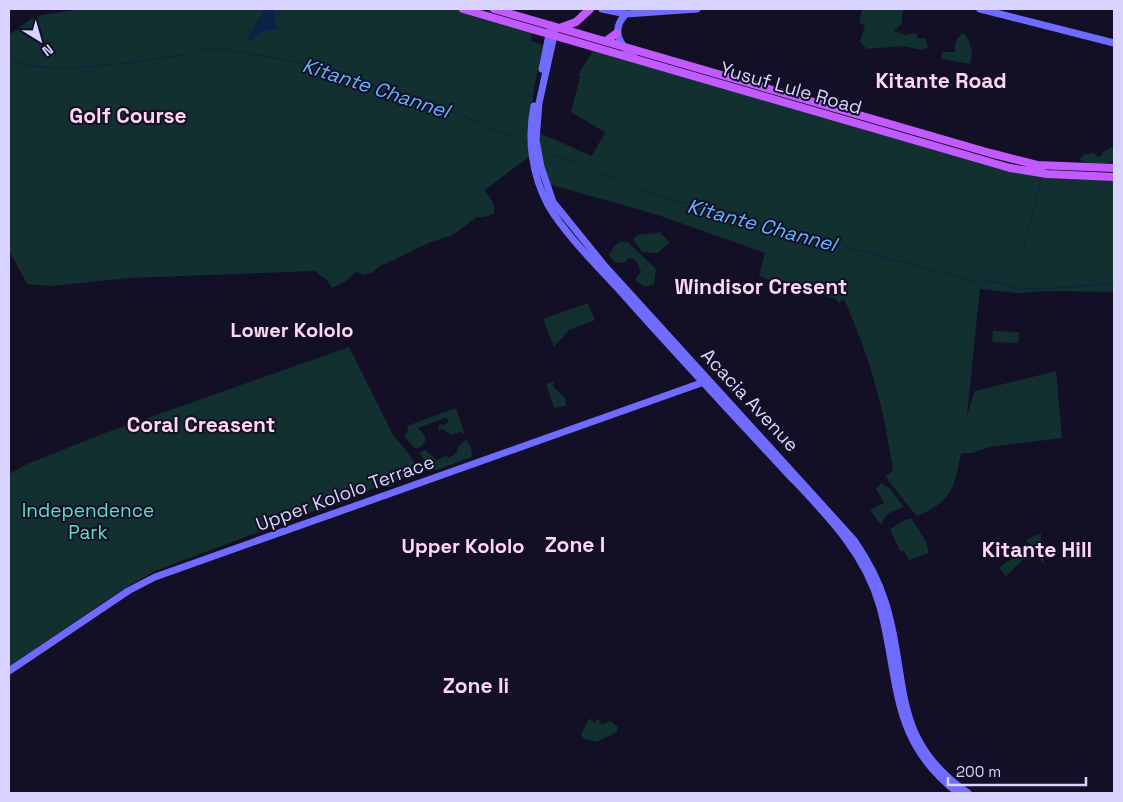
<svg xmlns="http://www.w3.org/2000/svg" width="1123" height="802" viewBox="0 0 1123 802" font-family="'Space Grotesk',sans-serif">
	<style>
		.green { fill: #12302f }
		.water { fill: #0c2248 }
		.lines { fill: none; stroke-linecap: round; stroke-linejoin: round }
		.stream { stroke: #0c2248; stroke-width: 1 }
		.secondary { stroke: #6f6bff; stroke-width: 7 }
		.primary { stroke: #c25bff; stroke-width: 8 }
		.labels { text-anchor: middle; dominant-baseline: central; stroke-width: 4; stroke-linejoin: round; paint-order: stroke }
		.street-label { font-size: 19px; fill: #d9d4ff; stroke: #130f26 }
		.park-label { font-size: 19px; fill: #5fe0c0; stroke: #130f26 }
		.water-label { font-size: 20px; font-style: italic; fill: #62b6ff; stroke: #130f26 }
		.neighbourhood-label { font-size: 20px; font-weight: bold; fill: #ffd6f0; stroke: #130f26 }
		.quarter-label { font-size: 21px; font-weight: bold; fill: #ffd6f0; stroke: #130f26 }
	</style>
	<rect width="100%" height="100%" fill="#130f26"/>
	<path class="green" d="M82,9h377l73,22 -1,10 12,4c-8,36 -16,75 -13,111l-45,34 9,15v8l-9,4h-8l-24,18 -22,7 -51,24 -8,7 -8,2 -8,-3 -10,9 -14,7 -6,-9 -12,-8 -185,7 -77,8 -25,-2 -18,-34v-215l26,-19z
		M862,9h41l-1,14 -8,8 11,4 11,-2 2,5h7l3,9 -5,3 -21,-4 -35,3 -7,-7 5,-17 -6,-2z
		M964,33c7,10 10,19 6,31l-28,-5v-7h13c-1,-8 1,-14 9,-19z
		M593,51l92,25 327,96 37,6 65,3v111l-67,-1 -29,2 -38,-4 -13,126 8,-24 81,-20 6,67 -73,9 -17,6h-11c-7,35 -8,48 -44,63l-4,-4 -28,-36 8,-5c-9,-64 -23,-113 -49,-172l-5,4 -3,-4 -42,-13 -16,-2 -19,-8 6,-23 -107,-38 -113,-32 -8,-51 55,24 13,-24 -34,-20 9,-35 -2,-2z
		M1114,146v15c-7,4 -29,4 -35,-2l6,-5 9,-1 3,4 5,-1v-3z
		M659,232l11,10 -12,11 -16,-1 -9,-13c7,-8 17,-3 26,-7z
		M621,241l8,2 27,26 -2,15 -9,3 -10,-7 6,-9 -6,-12 -6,-1 -6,5 -9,-1 -5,-7 5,-9z
		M588,303l7,17 -26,10 -15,17 -11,-28z
		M993,331l26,1 -1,11 -26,-1z
		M349,347l44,88 13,15 14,21 -265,100 -35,20 -111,76v-193l16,-9 80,-32z
		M555,381l-2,5 12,12 1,8 -12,2 -8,-24z
		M456,408l9,27 -5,-3 -8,3 -10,-6 -4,2 1,-7 6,1 4,-5 -4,-2 -27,10 7,7v7l-6,6h-4l-11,-12 4,-4 -1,-6z
		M466,439l5,9 1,9 -36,13 -8,-4 -9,-14 6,-2 12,10 9,-4 3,2 8,-6 1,-5z
		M881,483l8,5 15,19 -17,7 -6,11 -11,-15 14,-7 -8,-14z
		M907,519h5l14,23 3,11 -20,7 -5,-9h-4l-10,-22z
		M1041,533l-1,18 6,15 -16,-17 -5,4 2,3 -21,20 -7,-8 31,-23 -4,-5z
		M592,719l2,5 2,-4h4l1,5 9,-4 8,6 -1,5 -21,10 -13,-4 -2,-3 7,-15z"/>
	<path class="water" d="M264,9h9l2,3 -1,8 4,9 -16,3 -13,9 -1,-3z"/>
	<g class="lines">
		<path class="stream" d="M276,15l8,-6
			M248,53l52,10 140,43 88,38
			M9,61c34,10 72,7 106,3
			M118,64l65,-9 17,-5 22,-1 24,4
			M544,151l114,45 326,88
			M984,284c21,-6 23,5 37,5 31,0 62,-3 93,-6
			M984,284l14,-8 25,-25 19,-74"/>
		<path class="secondary" d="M602,9l24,5
			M980,9l134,34
			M555,31l-16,72 -3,37 5,27 12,35 51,63 250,275c13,19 24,39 31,61 25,77 3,137 83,192
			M636,59c-15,-13 -27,-28 -10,-45l71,-5
			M542,69l9,-44
			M534,106c-7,33 -2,69 14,99 16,28 51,63 73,87 54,61 110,121 166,181 38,40 78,79 93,134 20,74 9,133 78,186
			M9,671l119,-80 27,-14 549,-195"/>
		<path class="primary" d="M463,9l547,159 37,6 67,3
			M494,9l496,144 47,12 77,3
			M562,27l14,-5 14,-13
			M606,41l11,-8"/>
	</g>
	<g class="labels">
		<g class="street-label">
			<text transform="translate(791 88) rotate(16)">Yusuf Lule Road</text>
			<text transform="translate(750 400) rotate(47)">Acacia Avenue</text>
			<text transform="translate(345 493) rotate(-20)">Upper Kololo Terrace</text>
		</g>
		<g class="park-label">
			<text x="88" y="510">Independence<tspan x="88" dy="22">Park</tspan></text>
		</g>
		<g class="water-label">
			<text transform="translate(376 88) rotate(18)">Kitante Channel</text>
			<text transform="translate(762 225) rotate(15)">Kitante Channel</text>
		</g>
		<g class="neighbourhood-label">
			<text x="292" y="330">Lower Kololo</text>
			<text x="463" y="546">Upper Kololo</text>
		</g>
		<g class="quarter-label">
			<text x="941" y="80">Kitante Road</text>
			<text x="128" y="115">Golf Course</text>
			<text x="761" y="286">Windisor Cresent</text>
			<text x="201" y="424">Coral Creasent</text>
			<text x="575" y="544">Zone I</text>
			<text x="1037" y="549">Kitante Hill</text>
			<text x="476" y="685">Zone Ii</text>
		</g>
	</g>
	<rect width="1123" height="802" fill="none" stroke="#d9d4ff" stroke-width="20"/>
	<g transform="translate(40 40) rotate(143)" stroke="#130f26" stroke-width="4" paint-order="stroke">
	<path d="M0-4L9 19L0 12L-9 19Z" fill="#d9d4ff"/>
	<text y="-8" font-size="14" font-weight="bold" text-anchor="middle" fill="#d9d4ff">N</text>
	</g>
	<path d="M948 777v8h138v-8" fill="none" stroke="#d9d4ff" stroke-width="2.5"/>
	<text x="956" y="777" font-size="15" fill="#d9d4ff" stroke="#130f26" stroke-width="4" paint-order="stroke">200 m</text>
</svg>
